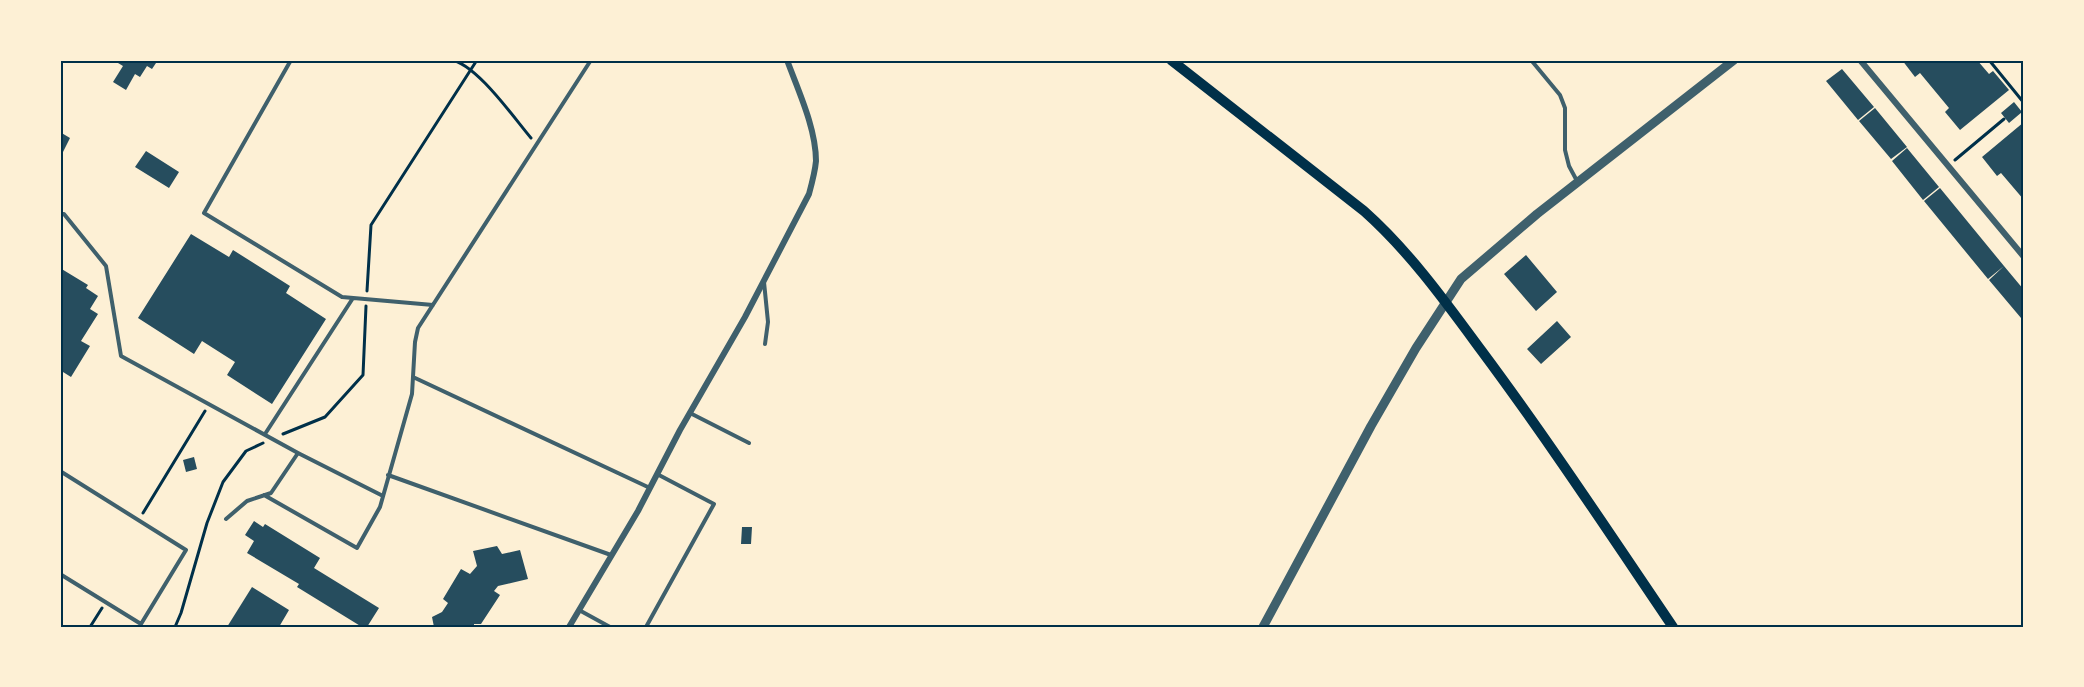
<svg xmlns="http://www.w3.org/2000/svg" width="2084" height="687" viewBox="0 0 2084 687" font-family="'Golos Text',sans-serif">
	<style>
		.building { fill: #264d5e }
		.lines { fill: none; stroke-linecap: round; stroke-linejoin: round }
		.path { stroke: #003049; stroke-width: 3 }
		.service { stroke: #3f606c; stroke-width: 4 }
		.minor { stroke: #3f606c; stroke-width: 6 }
		.tertiary { stroke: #3f606c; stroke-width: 9 }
		.secondary { stroke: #003049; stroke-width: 10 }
		.neatline { fill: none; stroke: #003049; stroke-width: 2 }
	</style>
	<rect width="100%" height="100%" fill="#fdf0d5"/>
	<path class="building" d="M113,60h45l-6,9 -5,-3 -7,11 -5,-3 -9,16 -13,-8 10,-16z
		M1902,60h75l12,14 4,-3 16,19 -49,40 -15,-18 4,-4 -29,-35 -5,4z
		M1842,69l32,38 -16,13 -32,-39z
		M2014,102l8,10 -13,11 -8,-10z
		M1875,108l32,39 -16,12 -32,-38z
		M2024,122v78l-23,-27 -4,3 -15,-19z
		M60,132l10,6 -10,20z
		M1907,148l32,39 -16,13 -31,-39z
		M146,151l33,21 -10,16 -34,-21z
		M1940,188l64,78 -16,13 -64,-78z
		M191,234l38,23 4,-7 57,36 -4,7 40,26 -54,85 -45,-29 8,-13 -33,-21 -8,13 -56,-36z
		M1526,255l31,37 -21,19 -32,-37z
		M2004,266l20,24v25l-3,3 -32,-38z
		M60,268l28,17 -2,3 12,8 -8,13 8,5 -17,27 9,5 -19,31 -8,-5 -3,4z
		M1557,321l14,16 -30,27 -14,-15z
		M194,457l3,12 -11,3 -3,-12z
		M254,521l9,6 2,-3 55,34 -6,10 65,40 -12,19h-5l-65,-40 2,-3 -52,-31 7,-12 -9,-6z
		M742,527h10l-1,17h-10z
		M497,546l5,8 18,-4 8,29 -30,7 -4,5 6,4 -19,29h-7v3h-40l-2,-10 10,-5 6,-9 -5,-4 18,-30 9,5 7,-8 -4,-15z
		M252,587l37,23 -10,17h-52z"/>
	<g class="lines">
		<path class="path" d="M450,60c25,2 64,58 81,78
			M1989,60l35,43
			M1955,160l49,-41
			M367,291l4,-66 106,-165
			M283,434l42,-17 38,-42 3,-69
			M143,513l62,-102
			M90,627l12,-19
			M175,627l6,-14 26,-90 16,-41 23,-31 17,-8"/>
		<path class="service" d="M291,60l-87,153 138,84 91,8
			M1531,60l29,35 5,13v42l4,16 8,15
			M60,214h4l42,52 15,90 177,97 85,43
			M764,282l4,40 -3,22
			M413,377l237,111
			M690,413l59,30
			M265,434l88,-136
			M60,471l126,79 -45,74 -81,-50
			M388,475l223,80
			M264,495l93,53 23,-41 32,-113 3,-52 3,-14 173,-268
			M226,519l21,-18 24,-8 27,-40
			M579,610l31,17
			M646,627l68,-123 -57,-30"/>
		<path class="minor" d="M1860,60l164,197
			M569,627l69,-116 42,-81 65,-113 64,-123c3,-11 6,-22 7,-33 0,-33 -18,-71 -29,-101"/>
		<path class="tertiary" d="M1263,627l108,-201 45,-78 45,-69 76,-65 197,-154"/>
		<path class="secondary" d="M1171,60l193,151c45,40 81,90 117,139 67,90 129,184 192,277"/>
	</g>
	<rect width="2084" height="687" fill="none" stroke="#fdf0d5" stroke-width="123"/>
	<rect x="62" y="62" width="1960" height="564" class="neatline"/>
</svg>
